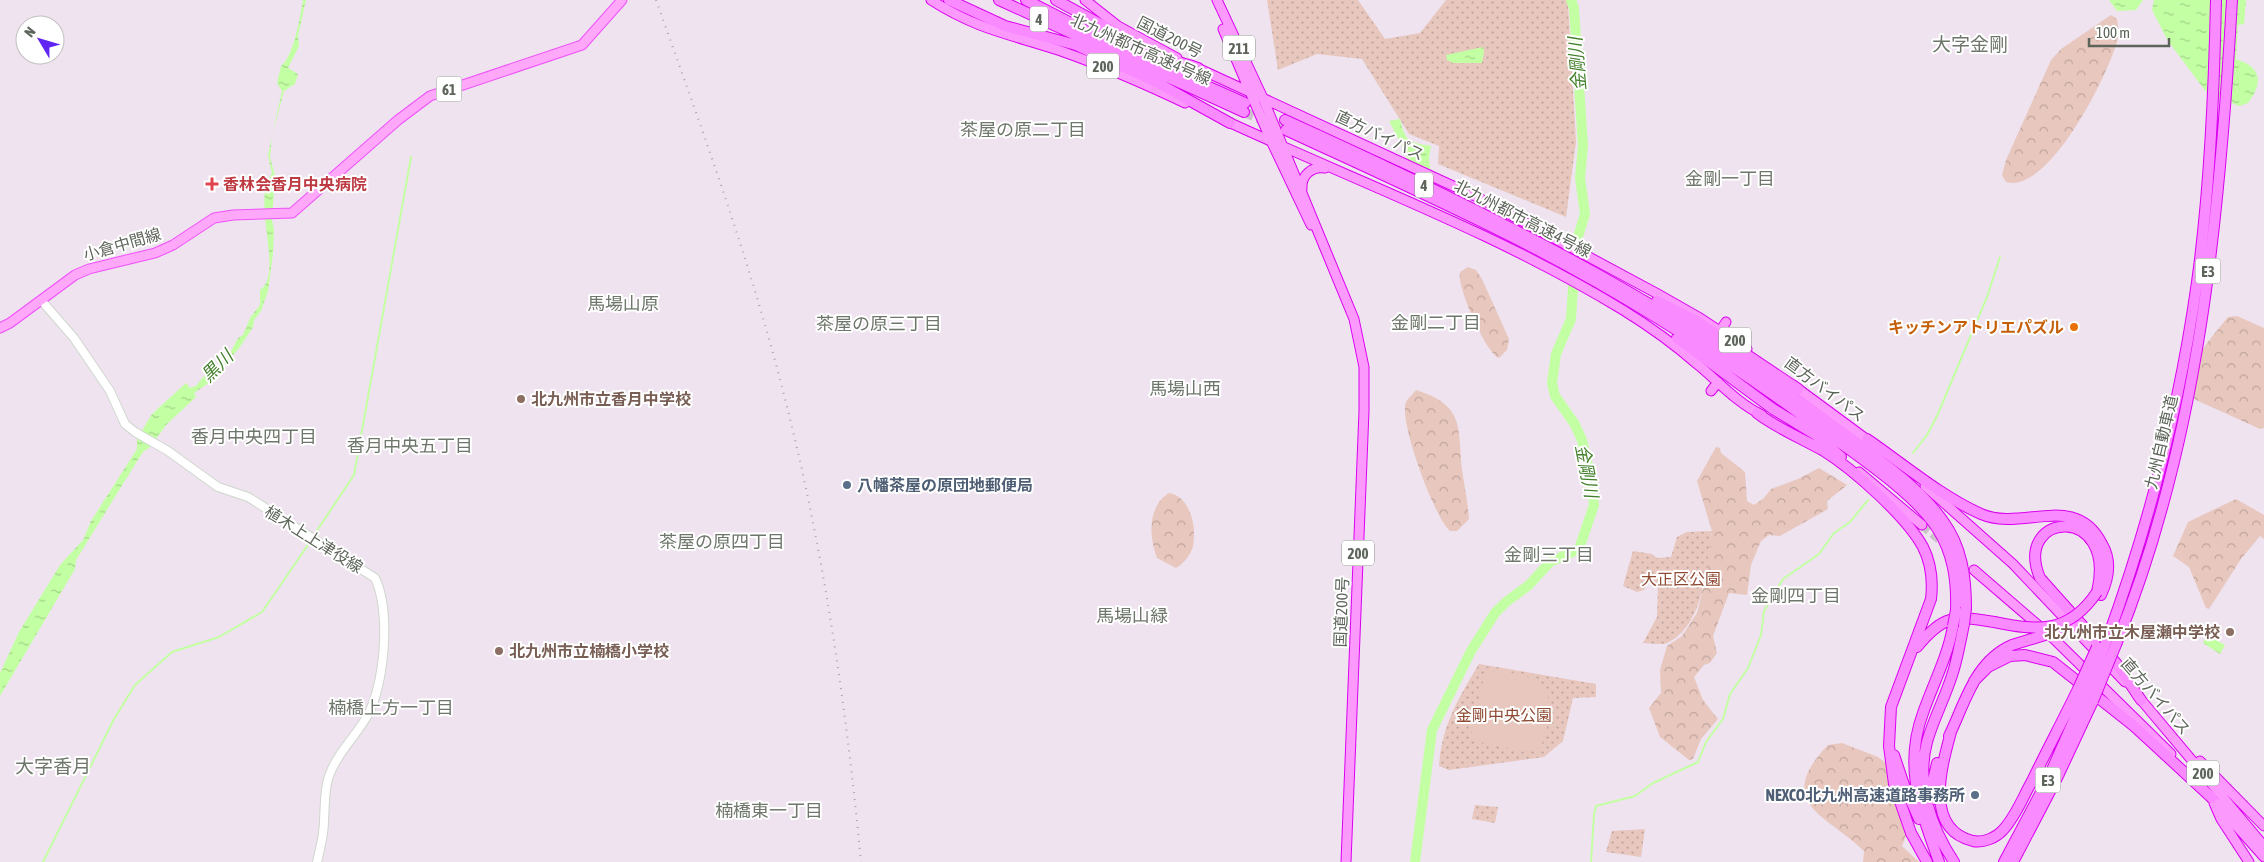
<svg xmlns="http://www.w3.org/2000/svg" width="2264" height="862" viewBox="0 0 2264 862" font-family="'Asap Condensed','Noto Sans JP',sans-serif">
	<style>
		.grass { fill: url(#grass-dots) }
		.forest { fill: url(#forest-crowns) }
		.garden { fill: #e8c7be }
		.water { fill: url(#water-ripples) }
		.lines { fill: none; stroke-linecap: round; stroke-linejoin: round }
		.stream { stroke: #c3ffa3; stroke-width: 2 }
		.river { stroke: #c3ffa3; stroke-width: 10 }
		.trunk-tunnel { stroke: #cac4ca; stroke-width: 9; stroke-dasharray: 9 4.5; stroke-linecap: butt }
		.motorway-tunnel { stroke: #cac4ca; stroke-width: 10; stroke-dasharray: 10 5; stroke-linecap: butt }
		.secondary-casing { stroke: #cfd7ce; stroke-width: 10 }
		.primary-casing { stroke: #ef51fa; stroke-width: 11 }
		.trunk-casing { stroke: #db00f2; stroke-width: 11 }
		.motorway-casing { stroke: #db00f2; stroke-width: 12 }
		.secondary { stroke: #fff; stroke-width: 8 }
		.primary { stroke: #ffa8fa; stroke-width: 9 }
		.trunk { stroke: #fc99fc; stroke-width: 9 }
		.motorway { stroke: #fa8aff; stroke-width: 10 }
		.rail { stroke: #a4a7a4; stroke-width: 2; stroke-dasharray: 1 6; stroke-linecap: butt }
		.motorway-bridge-casing { stroke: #db00f2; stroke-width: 12; stroke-linecap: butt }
		.motorway-bridge { stroke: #fa8aff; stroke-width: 10 }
		.health-dot { fill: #e0444e; stroke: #fff; stroke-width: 2 }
		.food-dot { fill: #e8710a; stroke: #fff; stroke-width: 2 }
		.education-dot { fill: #8d6e63; stroke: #fff; stroke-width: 2 }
		.service-dot { fill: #5c6f8a; stroke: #fff; stroke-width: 2 }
		.labels { text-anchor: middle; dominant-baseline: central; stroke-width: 4; stroke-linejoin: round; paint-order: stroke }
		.shield { fill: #fff; stroke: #8e938c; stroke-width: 1 }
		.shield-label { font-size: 15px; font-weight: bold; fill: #5d655b }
		.street-label { font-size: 16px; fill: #5d655b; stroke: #fff }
		.health-label { font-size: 16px; font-weight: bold; fill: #be3a42; stroke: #fff; text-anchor: start }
		.food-label { font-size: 16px; font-weight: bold; fill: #c56008; stroke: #fff; text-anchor: end }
		.education-label { font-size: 16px; font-weight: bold; fill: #785e54; stroke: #fff; text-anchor: start }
		.service-label { font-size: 16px; font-weight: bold; fill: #4e5e75; stroke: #fff; text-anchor: start }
		.park-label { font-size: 16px; fill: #8e4a32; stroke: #fff }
		.water-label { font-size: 18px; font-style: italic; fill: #43802c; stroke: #fff }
		.neighbourhood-label { font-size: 18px; fill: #6f776c; stroke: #fff }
		.quarter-label { font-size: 19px; fill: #6f776c; stroke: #fff }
	</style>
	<defs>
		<pattern id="grass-dots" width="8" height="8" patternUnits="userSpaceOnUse" patternTransform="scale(1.25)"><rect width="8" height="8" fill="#e8c7be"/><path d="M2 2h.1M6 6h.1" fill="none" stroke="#bfa59d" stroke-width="1.8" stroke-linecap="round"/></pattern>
		<pattern id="forest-crowns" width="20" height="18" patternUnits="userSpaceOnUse" patternTransform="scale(1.25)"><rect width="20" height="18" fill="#e8c7be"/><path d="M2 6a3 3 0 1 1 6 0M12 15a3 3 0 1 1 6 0" fill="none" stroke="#bfa59d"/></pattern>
		<pattern id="water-ripples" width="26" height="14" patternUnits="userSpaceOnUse" patternTransform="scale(1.25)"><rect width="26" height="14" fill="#c3ffa3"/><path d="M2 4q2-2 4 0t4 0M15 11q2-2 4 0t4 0" fill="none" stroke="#a2d288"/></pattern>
	</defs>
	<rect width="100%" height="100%" fill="#efe3ef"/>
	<path class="grass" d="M1267,0h91l27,39 35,-6 26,-33h120l2,5 8,137 -10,75 -128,-53 1,-18 -30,-12 -47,-75 -45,-5 -39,16z
		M1712,531c-5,35 -8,93 -43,111 -6,4 -19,1 -26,1l14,-26 1,-31 -10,-3 -4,7 -7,2 -14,-6 10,-35 19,3 5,4 14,-1 6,-20 10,-5z
		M1479,664l117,20v13l-23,1 -10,43 -19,16 -95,13 -10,-4c3,-41 19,-67 40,-102z
		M1475,805l23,2 -3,16 -23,-4z
		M1645,829l-4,28 -35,-5 6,-21z"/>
	<path class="forest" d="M2111,15l6,4c1,6 2,13 1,19 -8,34 -69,157 -112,144l-4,-7 4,-15 45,-100 10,-11z
		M1468,267l8,3 6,9 27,60 -2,11 -8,8c-14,-6 -43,-73 -39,-86z
		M2237,316l27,12v100l-4,1 -64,-29 -13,-12c-2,-16 34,-57 45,-71z
		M1416,390c49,15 42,38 46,79 2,17 6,33 7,50l-12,12h-7c-15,-12 -52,-111 -44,-129 2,-4 7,-8 10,-12z
		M1716,447l4,1 1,5 24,19 2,29 7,4 10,-7 7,-9 27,-10 21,-11 28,17 -20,16 1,8 -48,27 -11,-1 -8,6 -10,24 -4,30 -18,-2 -16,43 4,17 -7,10 -6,2 -10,12 9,23 15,19 -17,20 -8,20 -4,1 -29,-23 -11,-29 12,-15 -1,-23 7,-24 15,-10 15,-23 7,-28 8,-54 -15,-50z
		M1169,493c21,3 28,34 24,53 -2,9 -10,18 -17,22l-19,-10c-8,-21 -10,-51 12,-65z
		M2236,499l28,16v24l-4,-3 -19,23 -32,50 -3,-1 -17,-41 -16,-11 15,-34z
		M1842,743l36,14 40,30 -4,27 -12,32 17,16h-56l1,-11c-36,-36 -92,-47 -36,-106z"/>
	<path class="garden" d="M1486,668c35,7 71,6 62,54 -2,11 -3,21 -12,28l-10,2 -56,-12z"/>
	<path class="water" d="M303,0h3l-8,36 1,10 -11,22 10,6 -3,10 -11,7 -12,45 -2,21 5,19 -3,44 2,10 -1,24 -5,37 -7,20 -7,9 -1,7 -13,20 -30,35 -16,11 2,4 -29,27 -18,24 -5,3 -5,7 -63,102 -1,9 -75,127v-23l19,-41 41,-67 23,-25 8,-19 46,-72v-10l15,-25 34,-31 4,5 6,-2 7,-9 9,-4 18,-20 8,-15 5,-3 7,-17 10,-13v-15c25,-16 -10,-92 12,-116l-4,-19 14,-64 -5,-8 4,-17c13,-10 19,-49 22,-66z
		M2109,0h34l-7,10 -19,1z
		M2154,0h92l-2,24 -6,1 -2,34c25,8 28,23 12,44l-9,3 -32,-13 -39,-52 -14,-27 -2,-5z
		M1483,47l1,5 -2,11h-29l-6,-3 -1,-5z
		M1400,119c6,25 10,23 31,27l-2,12 3,25 -31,-5 6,-9 -1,-16 -17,-32z
		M2207,635l18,10 -5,9 -17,-11z"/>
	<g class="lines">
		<path class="stream" d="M1913,453l14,-18 10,-19 50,-119 13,-40
			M314,535l40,-60 57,-318
			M43,862l71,-143 21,-34 37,-33 47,-15 43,-25 50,-73
			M1591,862l3,-47 2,-9 39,-10 18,-13 45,-21 8,-20 17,-23 7,-25 18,-26 13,-33 3,-24 19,-32 36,-25 15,-21 16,-11 18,-22"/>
		<path class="river" d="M1415,862l17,-132 39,-79 24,-38 11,-11 23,-17 21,-23 29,-13 15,-44 -2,-23 -10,-42 -8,-17 -19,-27 -3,-13 4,-29 15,-35 5,-76 9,-29 -5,-36 3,-32 -9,-138 -3,-8"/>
		<path class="trunk-tunnel" d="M1922,525l24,20"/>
		<path class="motorway-tunnel" d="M1244,112l37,16"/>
		<defs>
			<path id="secondary" d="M41,300l33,38 36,53 15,33 10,8 33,19 50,36 30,10 127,81c16,33 10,109 -9,140 -12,20 -29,36 -37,58 -5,14 -4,30 -5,45 0,14 -4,28 -7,41"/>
			<path id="primary" d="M0,328l10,-5 65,-48 14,-6 66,-16 18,-8 41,-27 19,-3 59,-2 106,-93 32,-24 152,-51 40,-45"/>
			<path id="trunk" d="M931,0c45,29 78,34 127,50 43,15 85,33 127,53
				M1085,0l33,26 59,32
				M1217,0l45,96 92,223 10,48v44l-18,451
				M1223,29l49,114 39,82
				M1191,65l288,133 177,95 44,25 47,31
				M1224,120c134,62 273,113 399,190 26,16 51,34 74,54 21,17 40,39 65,51
				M1302,189c-1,-14 10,-23 23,-21
				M1720,331l6,-9
				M1793,385l80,59
				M1711,391l7,-9
				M1859,472l63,53
				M1925,486l88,78 112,118
				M1974,570l79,68 118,116
				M2137,695l127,151
				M2200,761l64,65
				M2207,793l57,64
				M2214,803l7,16 28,43"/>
			<path id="motorway" d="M949,0l56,26 71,19 80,37 74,41
				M999,0l245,112
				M1026,0l80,41 139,62
				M1056,0l103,56 39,12
				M1285,120c192,87 381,180 550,307 37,28 81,56 108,94 19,26 23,56 23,87
				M1286,130c84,39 169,77 252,120 100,52 195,114 286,181 35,26 89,61 113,97 16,25 20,52 19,82
				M1657,301l38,19 103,69
				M1677,338l96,71 43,26 25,22
				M1757,413c21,16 44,25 67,38 30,19 82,65 99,96 8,16 10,35 8,52l-40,108 -2,39 5,38 17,49 16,29
				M1867,439c35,24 75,58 114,75 42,18 94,-23 121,30 10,17 7,34 -1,51
				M2097,592c21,-89 -85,-81 -57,-14l76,85 25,37
				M2108,637c42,-116 72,-233 89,-355 13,-93 17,-188 19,-282
				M2117,642c82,-203 103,-426 115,-642
				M1917,647c26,-32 38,-32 77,-25
				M1974,681l14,-14 22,-11 15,-1 28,7 81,64 78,72
				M1951,732c-9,33 -28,97 22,109 10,2 23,-3 30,-11 13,-14 20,-33 29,-49 15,-31 31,-61 46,-92
				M1949,736c16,-33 26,-75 63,-91
				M1894,755l10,30 15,34
				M1931,800v-11l6,-26
				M1939,862c-18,-51 -36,-95 -16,-149 10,-29 25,-57 30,-87
				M1954,862c-23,-35 -38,-78 -27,-120 7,-25 20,-48 27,-73 4,-14 7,-30 10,-45
				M2004,862l43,-81 38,-86
				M2013,862l44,-84 36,-77"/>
		</defs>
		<use href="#secondary" class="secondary-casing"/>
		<use href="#primary" class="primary-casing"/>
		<use href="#trunk" class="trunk-casing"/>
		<use href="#motorway" class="motorway-casing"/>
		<use href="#secondary" class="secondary"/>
		<use href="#primary" class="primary"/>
		<use href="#trunk" class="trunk"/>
		<use href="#motorway" class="motorway"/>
		<path class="rail" d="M656,0c46,129 93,258 127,391 40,154 63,313 78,471"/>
		<defs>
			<path id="motorway-bridge" d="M1994,622c44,9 75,12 103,-30
				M1964,624l2,-16
				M1953,626l3,-16
				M2012,645l46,-14
				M2078,689l19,-42
				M2085,695l23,-58
				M2093,701l24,-59"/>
		</defs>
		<use href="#motorway-bridge" class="motorway-bridge-casing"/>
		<use href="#motorway-bridge" class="motorway-bridge"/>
	</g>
	<path class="health-dot" d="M209.5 176.5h5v5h5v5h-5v5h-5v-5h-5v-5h5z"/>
	<circle class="food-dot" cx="2074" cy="327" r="5"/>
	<g class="education-dot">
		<circle cx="521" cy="399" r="5"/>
		<circle cx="2230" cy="632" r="5"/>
		<circle cx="499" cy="651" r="5"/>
	</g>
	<g class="service-dot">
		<circle cx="847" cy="485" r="5"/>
		<circle cx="1975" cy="795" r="5"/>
	</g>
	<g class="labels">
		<g class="shield">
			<rect x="1030" y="6.5" width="18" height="25" rx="4"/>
			<rect x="1223" y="35.5" width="32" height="25" rx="4"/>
			<rect x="1087" y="53.5" width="32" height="25" rx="4"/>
			<rect x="436.5" y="76.5" width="25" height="25" rx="4"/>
			<rect x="1415" y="172.5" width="18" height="25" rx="4"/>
			<rect x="2195.5" y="258.5" width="25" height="25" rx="4"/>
			<rect x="1719" y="327.5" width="32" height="25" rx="4"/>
			<rect x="1342" y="540.5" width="32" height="25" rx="4"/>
			<rect x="2187" y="760.5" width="32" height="25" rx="4"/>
			<rect x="2035.5" y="767.5" width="25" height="25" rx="4"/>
		</g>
		<g class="shield-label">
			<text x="1039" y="19">4</text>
			<text x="1239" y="48">211</text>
			<text x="1103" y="66">200</text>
			<text x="449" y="89">61</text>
			<text x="1424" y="185">4</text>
			<text x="2208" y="271">E3</text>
			<text x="1735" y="340">200</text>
			<text x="1358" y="553">200</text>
			<text x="2203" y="773">200</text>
			<text x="2048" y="780">E3</text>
		</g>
		<g class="street-label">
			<text transform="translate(1170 37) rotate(27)">国道200号</text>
			<text transform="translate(1141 49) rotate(24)">北九州都市高速4号線</text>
			<text transform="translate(1380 135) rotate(25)">直方バイパス</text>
			<text transform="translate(1523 218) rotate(27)">北九州都市高速4号線</text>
			<text transform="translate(122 244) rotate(-16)">小倉中間線</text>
			<text transform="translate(1825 389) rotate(37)">直方バイパス</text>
			<text transform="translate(2161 442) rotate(-77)">九州自動車道</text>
			<text transform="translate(314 539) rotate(32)">植木上上津役線</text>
			<text transform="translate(1341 612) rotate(-88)">国道200号</text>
			<text transform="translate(2156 696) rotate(49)">直方バイパス</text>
		</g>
		<g class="health-label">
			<text x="223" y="184">香林会香月中央病院</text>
		</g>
		<g class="food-label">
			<text x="2064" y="327">キッチンアトリエパズル</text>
		</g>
		<g class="education-label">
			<text x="531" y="399">北九州市立香月中学校</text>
			<text x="2220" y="632" text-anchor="end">北九州市立木屋瀬中学校</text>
			<text x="509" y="651">北九州市立楠橋小学校</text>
		</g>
		<g class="service-label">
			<text x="857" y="485">八幡茶屋の原団地郵便局</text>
			<text x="1965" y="795" text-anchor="end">NEXCO北九州高速道路事務所</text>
		</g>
		<g class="park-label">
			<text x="1681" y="579">大正区公園</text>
			<text x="1504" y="715">金剛中央公園</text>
		</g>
		<g class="water-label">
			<text transform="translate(1577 64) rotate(-95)">金剛川</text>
			<text transform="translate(217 366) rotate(-45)">黒川</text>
			<text transform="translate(1587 471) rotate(79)">金剛川</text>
		</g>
		<g class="neighbourhood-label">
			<text x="1023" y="129">茶屋の原二丁目</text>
			<text x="1730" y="178">金剛一丁目</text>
			<text x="623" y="303">馬場山原</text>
			<text x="1436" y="322">金剛二丁目</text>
			<text x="879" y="323">茶屋の原三丁目</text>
			<text x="1185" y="388">馬場山西</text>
			<text x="254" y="436">香月中央四丁目</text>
			<text x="410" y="445">香月中央五丁目</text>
			<text x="722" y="541">茶屋の原四丁目</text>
			<text x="1549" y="554">金剛三丁目</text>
			<text x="1796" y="595">金剛四丁目</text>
			<text x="1132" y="615">馬場山緑</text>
			<text x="391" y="707">楠橋上方一丁目</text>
			<text x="769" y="810">楠橋東一丁目</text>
		</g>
		<g class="quarter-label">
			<text x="1970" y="44">大字金剛</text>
			<text x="53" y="766">大字香月</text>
		</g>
	</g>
	<g transform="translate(40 40) rotate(308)"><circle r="24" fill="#ffffff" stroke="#bec1bd"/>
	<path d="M0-4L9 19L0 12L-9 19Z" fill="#6125f3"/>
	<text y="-8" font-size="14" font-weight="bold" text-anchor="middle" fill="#5d655b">N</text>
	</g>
	<path d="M2089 38v8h80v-8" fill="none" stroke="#5d655b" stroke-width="2.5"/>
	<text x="2096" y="38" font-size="15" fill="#5d655b" stroke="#ffffff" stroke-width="4" paint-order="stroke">100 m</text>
</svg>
